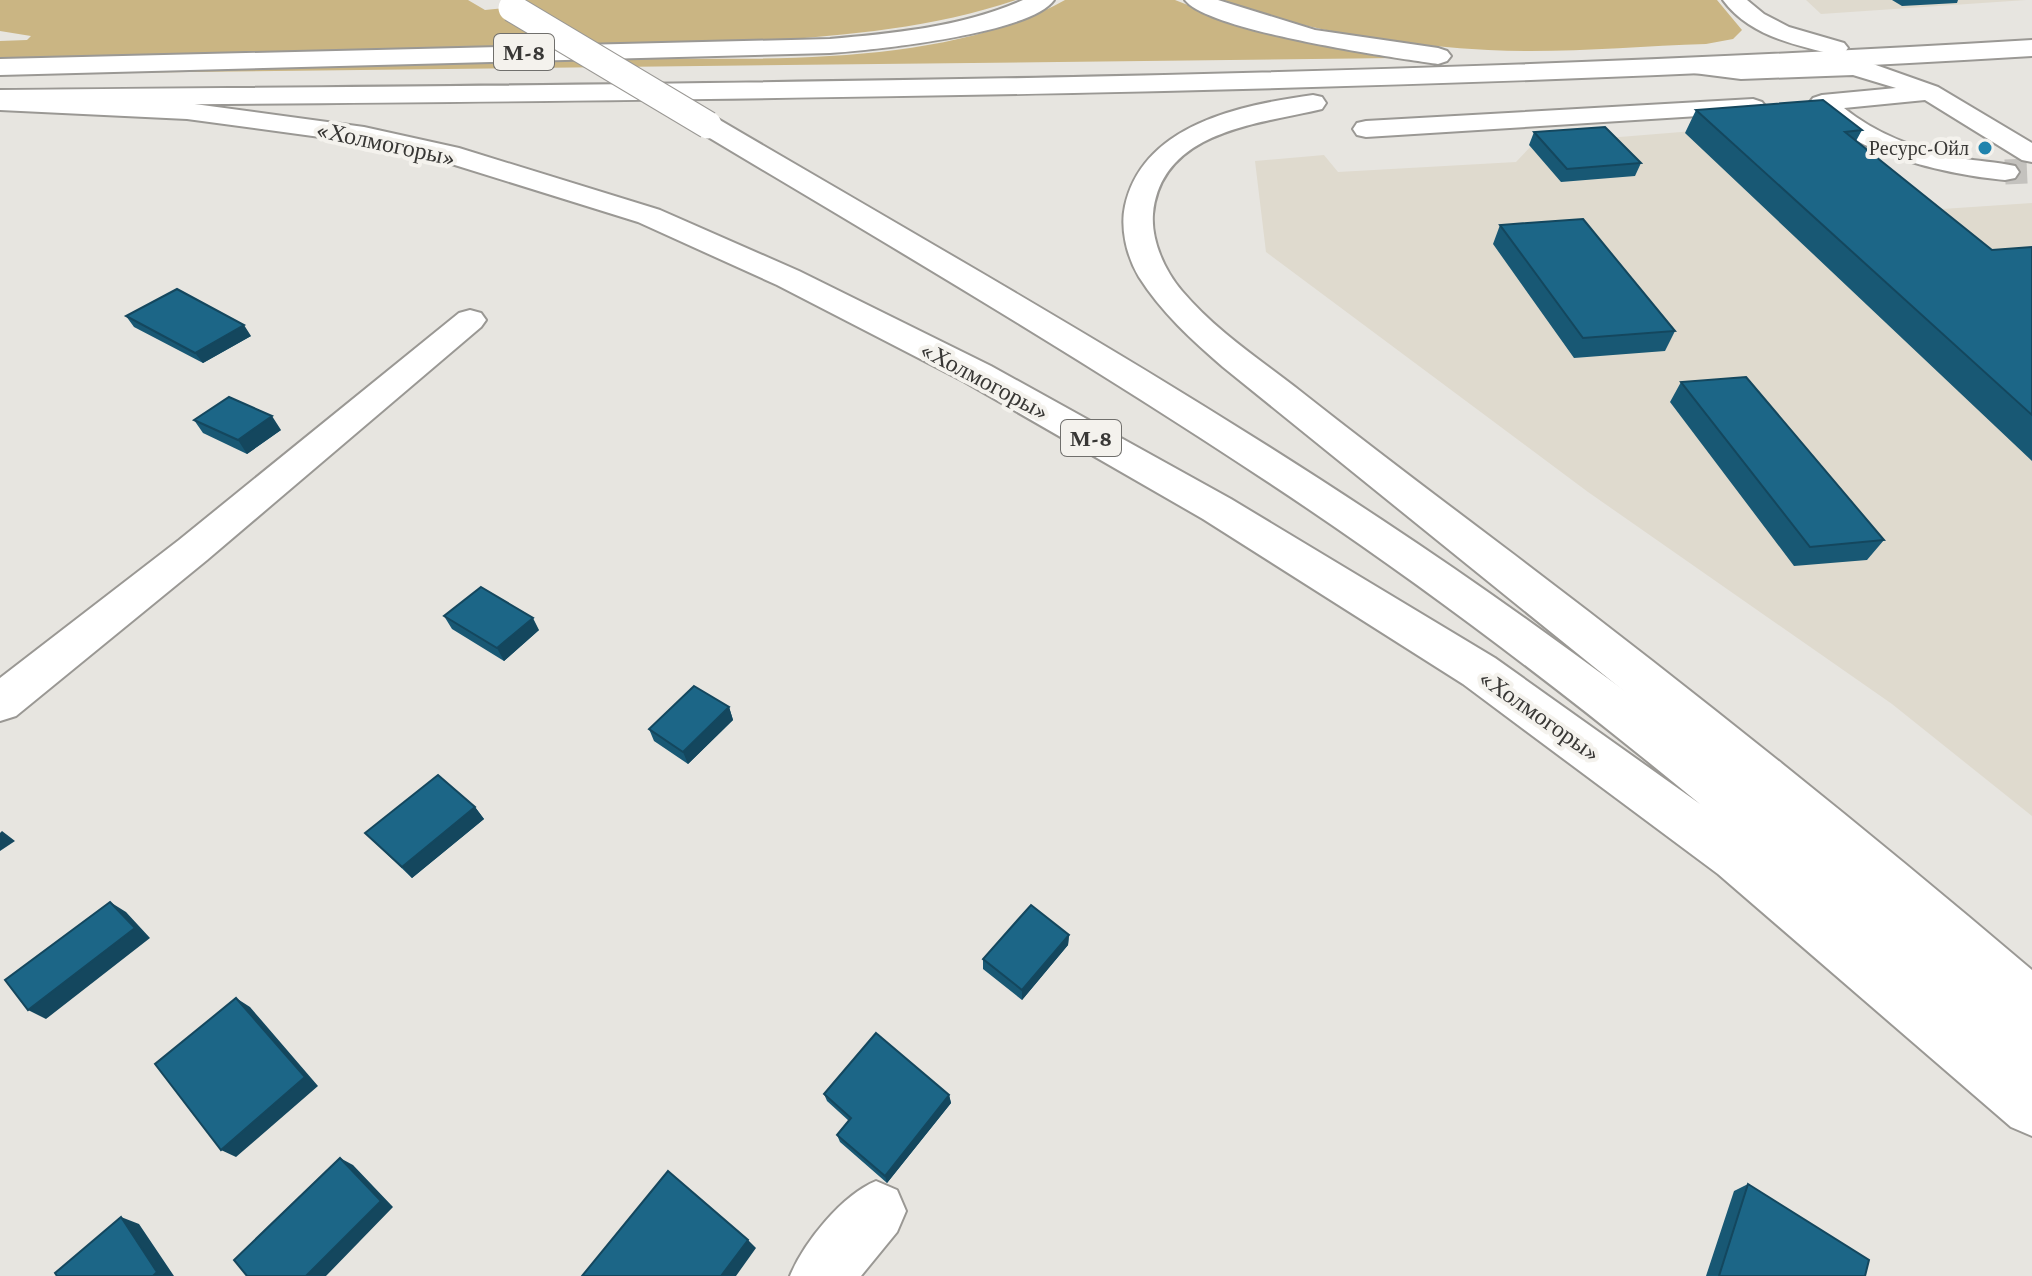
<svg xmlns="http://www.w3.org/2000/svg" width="2032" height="1276" viewBox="0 0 2032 1276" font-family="'Crimson Pro',serif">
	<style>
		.built { fill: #dfdace }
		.green { fill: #cab583 }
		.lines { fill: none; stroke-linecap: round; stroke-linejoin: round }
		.minor-tunnel { stroke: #c4c2be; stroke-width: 25; stroke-dasharray: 25 13; stroke-linecap: butt }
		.minor-casing { stroke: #9a9894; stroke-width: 4 }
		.major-casing { stroke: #9a9894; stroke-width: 4 }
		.highway-casing { stroke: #9a9894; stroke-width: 4 }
		.minor { fill: #fff; fill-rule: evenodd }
		.major { fill: #fff; fill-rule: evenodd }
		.highway { fill: #fff; fill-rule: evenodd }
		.highway-bridge-casing { stroke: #9a9894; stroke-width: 29; stroke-linecap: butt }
		.highway-bridge { stroke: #fff; stroke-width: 27 }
		.wall { fill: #185874 }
		.shaded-wall { fill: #14475e }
		.building { fill: #1c6687; stroke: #14475e; stroke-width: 2 }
		.poi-dot { fill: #1f83ad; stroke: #f4f2ed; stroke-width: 3 }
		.labels { text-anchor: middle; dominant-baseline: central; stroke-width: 8; stroke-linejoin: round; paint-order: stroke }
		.far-poi-label { font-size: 20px; fill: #383735; stroke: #f4f2ed; text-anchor: end }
		.shield { fill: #f4f2ed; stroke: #706f6c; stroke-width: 2 }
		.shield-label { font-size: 22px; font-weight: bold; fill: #383735 }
		.street-label { font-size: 24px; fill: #383735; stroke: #f4f2ed }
	</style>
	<rect width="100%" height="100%" fill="#e7e5e0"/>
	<path class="built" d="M1806,0h220l-205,14z
		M1828,120l114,89 90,-6v613l-140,-112 -304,-212 -322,-240 -11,-91 69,-6 14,17 178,-10 17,-18z"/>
	<path class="green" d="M0,0h468l17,10 48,-5 -7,-5h490c-89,30 -178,36 -271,42l-745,16v-17l27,-1 4,-4 -31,-5z
		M1065,0h110l41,16 122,32 58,10 -1296,15 2,-3c141,-4 283,-10 425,-13 161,-3 394,23 538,-57z
		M1214,0h503l25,30 -9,9 -27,5c-71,2 -147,10 -218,6 -95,-5 -184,-20 -274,-50z"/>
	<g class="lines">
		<path class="minor-tunnel" d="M2005,172l22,-1"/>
		<defs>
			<path id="minor" d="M1723,0h24l17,14 25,13 55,16 4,5 -4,5 -8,2c-40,-10 -87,-19 -113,-55z
				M1695,60l46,5 112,-4 20,3 65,23 94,56v19l-10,-2 -97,-60 -81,8c32,26 75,42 115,50 18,3 38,4 56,8l4,6 -4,6 -10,2c-56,-5 -162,-28 -196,-77l4,-5 9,-3 74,-7 -43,-13 -112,4 -55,-7 -3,-5 3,-5z
				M1753,99l9,3 4,5 -4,5 -396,25 -9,-2 -4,-6 4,-6 9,-2z
				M470,310l11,3 5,7 -5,7 -274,233 -191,156 -16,5v-43l179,-138 280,-227z
				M876,1181l21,9 9,21 -9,21 -36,44h-71c14,-34 52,-81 86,-95z"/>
			<path id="major" d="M1185,0h33l97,30 123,18 9,3 4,5 -4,5 -9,3c-43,-6 -230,-33 -253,-64z
				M2032,40v16c-678,41 -1353,44 -2032,50v-16c678,-6 1355,-9 2032,-50z
				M1313,95l9,2 4,6 -4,6c-62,15 -161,21 -169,105 -2,27 12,57 29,77 33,39 77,68 117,99 67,53 136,105 205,157 180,136 356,277 528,423v64l-20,-9 -314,-274 -475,-384c-31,-27 -62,-55 -84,-90 -12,-20 -19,-48 -14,-71 18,-82 116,-101 188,-111z"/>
			<path id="highway" d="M1023,0h31c-24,34 -181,50 -224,53l-830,22v-16l830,-20c65,-6 132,-12 193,-39z
				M0,94l187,9 177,24 95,21 201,62 139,61 192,95 240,133 264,159 205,146c-141,-116 -286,-226 -438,-326 -184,-122 -375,-234 -564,-347l-4,-6 4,-6 10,-2 10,2c223,131 449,258 664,401 227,150 440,320 650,493v123l-21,-9 -293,-253 -255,-190 -260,-165 -238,-137 -188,-97 -139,-63 -196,-61 -78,-18 -177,-24 -187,-9z"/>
		</defs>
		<use href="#minor" class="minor-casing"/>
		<use href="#major" class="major-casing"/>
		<use href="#highway" class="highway-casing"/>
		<use href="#minor" class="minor"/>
		<use href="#major" class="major"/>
		<use href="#highway" class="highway"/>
		<defs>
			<path id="highway-bridge" d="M512,8l196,117"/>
		</defs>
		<use href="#highway-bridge" class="highway-bridge-casing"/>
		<use href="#highway-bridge" class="highway-bridge"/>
	</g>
	<path class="wall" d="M1892,0h66l-1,3 -55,3z
		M1696,110l166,20 -6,11 136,109 40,-3v214l-347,-328z
		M1534,132l107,31 -6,13 -74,6 -32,-37z
		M1500,225l175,106 -10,20 -91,7 -81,-114z
		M126,316l125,20 -48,27 -69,-36z
		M1681,382l203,158 -17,20 -73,6 -124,-164z
		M194,420l87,10 -34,24 -44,-21z
		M444,616l95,14 -35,31 -52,-32z
		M729,707l4,13 -45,44 -34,-23 -5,-12z
		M475,807l9,12 -72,59 -47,-45z
		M1069,935l-1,10 -46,55 -39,-31v-10z
		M824,1094l125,1 2,8 -64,80 -47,-41 -3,-7 12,-14 -22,-20z
		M1748,1184l117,92h-159l28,-85z"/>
	<path class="shaded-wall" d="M244,325l7,11 -48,27 -8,-10z
		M272,416l9,14 -34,24 -9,-14z
		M533,618l6,12 -35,31 -7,-13z
		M729,707l4,13 -45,44 -5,-12z
		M475,807l9,12 -72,59 -10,-11z
		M2,831l13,10 -15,10v-18z
		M110,902l16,10 24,26 -104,81 -18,-9z
		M1069,935l-1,10 -46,55v-10z
		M236,998l14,9 68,79 -82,71 -15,-7z
		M949,1095l2,8 -64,80 -2,-7z
		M340,1158l13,7 40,42 -67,69h-20z
		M121,1217l18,7 35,52h-21z
		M748,1240l8,8 -20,28h-15z"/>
	<path class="building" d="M1823,100l39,30 -17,2 147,118 40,-3v168l-336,-305z
		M1605,127l36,36 -74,6 -33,-37z
		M1583,219l92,112 -92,7 -83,-113z
		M177,289l67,36 -49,28 -69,-37z
		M1746,377l138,163 -74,7 -129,-165z
		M229,397l43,19 -34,24 -44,-20z
		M481,587l52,31 -36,30 -53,-32z
		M694,686l35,21 -46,45 -34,-23z
		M438,775l37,32 -73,60 -37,-34z
		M110,902l25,26 -107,82 -23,-30z
		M1031,905l38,30 -47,55 -39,-31z
		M236,998l69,79 -84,73 -66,-86z
		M876,1033l73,62 -64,81 -48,-41 14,-17 -27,-24z
		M340,1158l41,43 -75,75h-59l-13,-16z
		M668,1171l80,69 -27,36h-139z
		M1748,1184l121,76 -4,16h-146z
		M121,1217l36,55 -4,4h-96l-2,-3z"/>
	<circle class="poi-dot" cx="1985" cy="148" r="8"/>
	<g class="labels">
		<g class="far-poi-label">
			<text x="1969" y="148">Ресурс-Ойл</text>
		</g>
		<g class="shield">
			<rect x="494" y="34" width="60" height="36" rx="6"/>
			<rect x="1061" y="420" width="60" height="36" rx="6"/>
		</g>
		<g class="shield-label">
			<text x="524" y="52">М-8</text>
			<text x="1091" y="438">М-8</text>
		</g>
		<g class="street-label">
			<text transform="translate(386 143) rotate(12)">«Холмогоры»</text>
			<text transform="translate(985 380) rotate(28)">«Холмогоры»</text>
			<text transform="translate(1540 715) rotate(35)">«Холмогоры»</text>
		</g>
	</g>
</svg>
